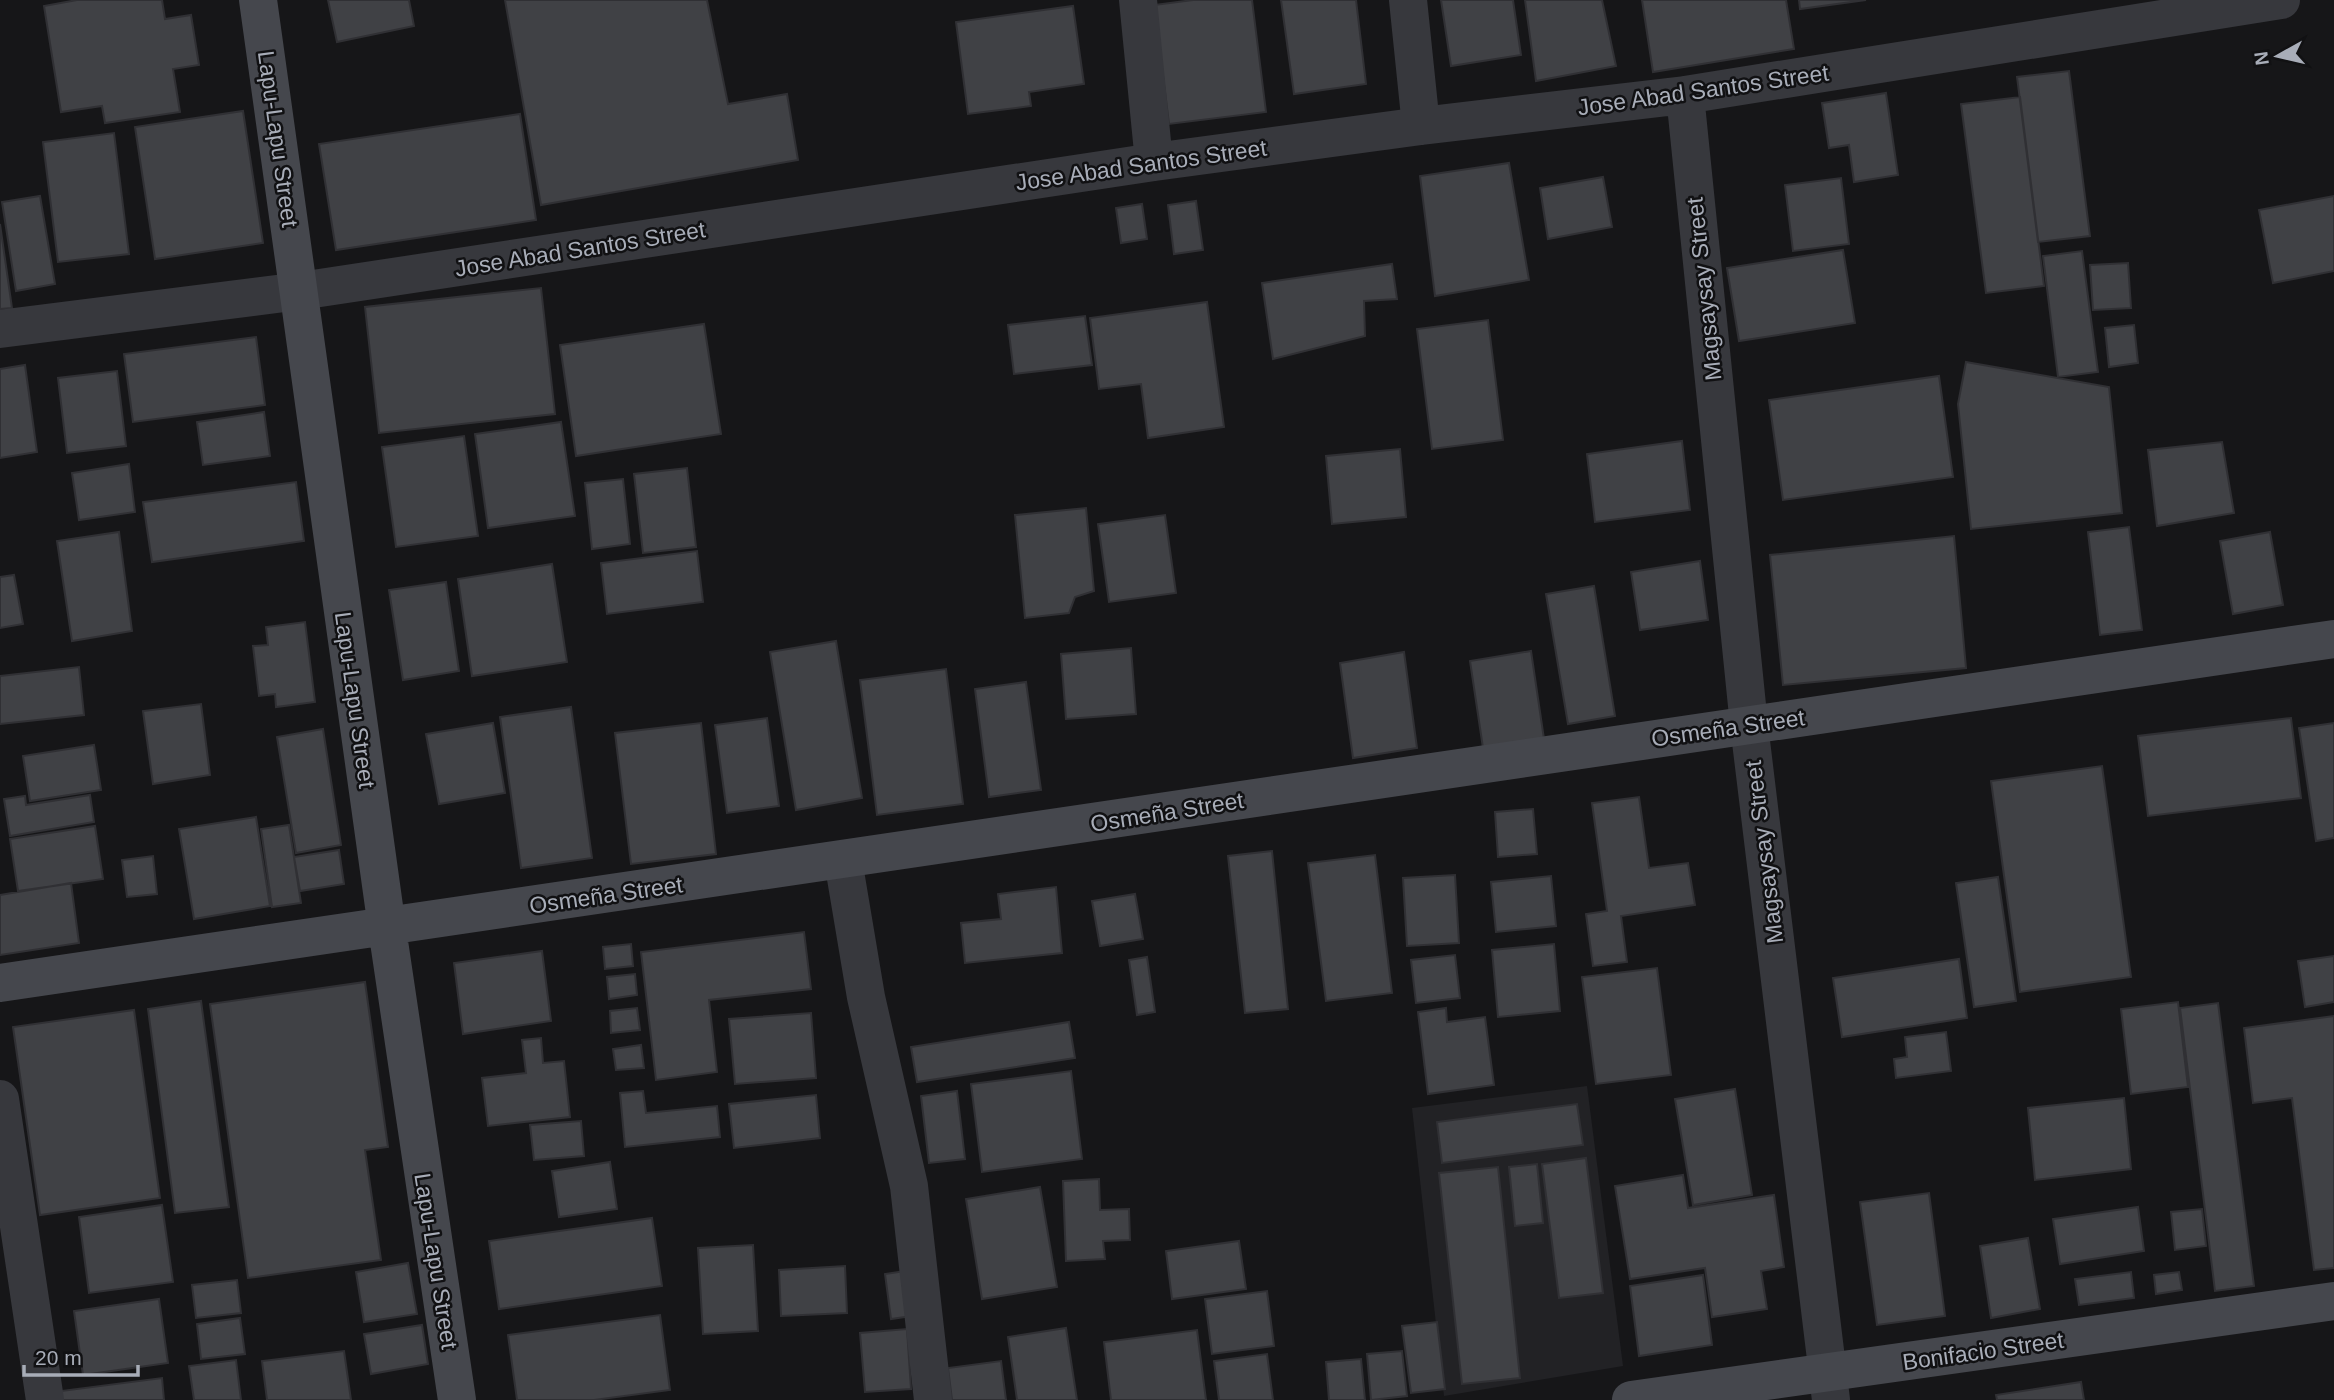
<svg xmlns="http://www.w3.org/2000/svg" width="2334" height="1400" viewBox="0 0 2334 1400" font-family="Arial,sans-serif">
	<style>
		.built { fill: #222225 }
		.building { fill: #404145; stroke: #303034; stroke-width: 2 }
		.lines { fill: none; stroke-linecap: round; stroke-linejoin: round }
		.street { stroke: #37383d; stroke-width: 38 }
		.secondary { stroke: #45474d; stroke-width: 38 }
		.labels { text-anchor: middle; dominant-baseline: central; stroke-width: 5; stroke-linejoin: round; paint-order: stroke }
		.street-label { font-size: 23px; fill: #a8adb8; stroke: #111113 }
	</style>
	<rect width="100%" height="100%" fill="#161618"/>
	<path class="built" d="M1587,1086l36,280 -179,30 -32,-288z"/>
	<path class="building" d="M77,0h85l3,19 26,-4 8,50 -26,4 7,43 -75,11 -3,-17 -41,6 -17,-106z
		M328,0h81l5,26 -77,16z
		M505,0h202l21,104 59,-10 11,66 -257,45z
		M1193,0h59l14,112 -97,12 -15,-119z
		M1281,0h75l10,84 -72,10z
		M1441,0h72l8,55 -70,11z
		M1525,0h77l14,66 -80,15z
		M1642,0h144l8,49 -141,23z
		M1799,0h67l-66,9z
		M1073,6l11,78 -55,8 2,14 -63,8 -12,-92z
		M2069,71l21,165 -52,6 -21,-165z
		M1886,93l12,82 -44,7 -5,-37 -20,3 -7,-45z
		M2020,97l24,189 -58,7 -25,-189z
		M243,111l20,132 -108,16 -20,-132z
		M520,114l16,106 -200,30 -17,-106z
		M114,133l15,121 -71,8 -15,-120z
		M1509,163l20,117 -94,16 -15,-120z
		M1603,177l9,50 -64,12 -8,-51z
		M1841,178l8,66 -56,7 -8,-66z
		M40,196l15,88 -39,7 -14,-89z
		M2334,196v75l-61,12 -14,-73z
		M1196,201l7,49 -29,4 -6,-49z
		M1142,204l5,35 -26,4 -5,-35z
		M0,224l12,84 -12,1z
		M1843,250l12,73 -116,18 -12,-73z
		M2082,251l16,121 -40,5 -15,-121z
		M2128,263l3,45 -38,2 -3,-45z
		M1392,264l5,35 -33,2 1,35 -92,23 -11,-76z
		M541,288l14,126 -176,19 -14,-126z
		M1207,302l17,125 -76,11 -7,-54 -42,5 -9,-71z
		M1085,316l7,49 -78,9 -6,-49z
		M1488,320l15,120 -71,9 -15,-120z
		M704,324l17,110 -145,22 -16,-111z
		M2134,325l4,38 -29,4 -4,-39z
		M256,337l9,68 -132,17 -9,-68z
		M1966,362l143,25 13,126 -151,16 -13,-125z
		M25,365l12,87 -37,6v-89z
		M117,371l9,75 -59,7 -9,-75z
		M1939,376l14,101 -170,23 -14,-100z
		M264,412l6,44 -67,9 -6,-43z
		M561,422l14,94 -87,12 -13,-94z
		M464,436l14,100 -82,11 -14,-100z
		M1682,441l8,69 -95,12 -8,-68z
		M2222,442l12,71 -77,13 -9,-76z
		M1400,449l6,68 -74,7 -6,-68z
		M129,464l6,48 -56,8 -7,-47z
		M687,468l9,79 -53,6 -9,-79z
		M623,479l7,65 -38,5 -7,-66z
		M296,482l8,59 -152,21 -9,-60z
		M1086,508l8,83 -19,6 -6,16 -44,5 -10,-103z
		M1165,515l11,78 -67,9 -11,-78z
		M2129,527l13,103 -42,5 -12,-103z
		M119,532l13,99 -60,10 -15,-100z
		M2270,532l13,73 -50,9 -13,-73z
		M1954,536l12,132 -183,17 -13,-130z
		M697,551l6,51 -96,12 -6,-51z
		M1700,561l8,59 -68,10 -9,-58z
		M552,564l15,98 -95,14 -14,-97z
		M14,575l9,49 -23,4v-51z
		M446,582l13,89 -56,9 -14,-90z
		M1594,586l21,130 -47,8 -22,-130z
		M305,622l10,80 -39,5 -1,-13 -16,2 -6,-50 15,-1 -2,-18z
		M836,641l26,157 -66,12 -26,-158z
		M1131,648l5,66 -70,5 -5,-65z
		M1531,651l13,88 -61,9 -13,-87z
		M1404,652l13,96 -64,10 -13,-95z
		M79,667l5,48 -84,9v-48z
		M946,669l17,135 -86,11 -17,-135z
		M1026,682l15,108 -52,7 -14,-108z
		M201,704l9,71 -57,9 -10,-73z
		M571,707l21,151 -71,10 -21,-151z
		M767,718l12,88 -52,7 -12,-88z
		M2291,718l10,80 -153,18 -10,-80z
		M493,723l12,70 -66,11 -13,-70z
		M701,723l15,131 -85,10 -16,-131z
		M2334,723v115l-18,3 -17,-113z
		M323,729l18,116 -45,8 -19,-116z
		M94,745l7,45 -71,11 -7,-45z
		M2102,766l29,211 -111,15 -29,-211z
		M90,795l4,27 -84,14 -6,-37 21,-3 1,9z
		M1639,797l10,71 39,-5 7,42 -74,11 6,46 -34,4 -7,-52 21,-3 -15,-108z
		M1533,809l4,45 -39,3 -3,-45z
		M256,817l14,89 -76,13 -15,-90z
		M289,825l12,78 -29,4 -11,-78z
		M95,826l8,53 -85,12 -8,-52z
		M339,850l5,34 -44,7 -6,-34z
		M1272,851l16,158 -43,4 -17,-157z
		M1375,855l17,138 -66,8 -18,-138z
		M153,856l4,38 -30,3 -5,-37z
		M1455,875l4,68 -52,3 -4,-68z
		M1551,876l5,50 -60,6 -5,-50z
		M1998,877l18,124 -42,6 -18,-124z
		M71,883l8,60 -79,12v-60z
		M1056,887l6,66 -97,10 -4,-40 40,-4 -3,-25z
		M1135,894l8,45 -43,7 -8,-45z
		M804,932l7,57 -102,11 8,72 -61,8 -15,-128z
		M631,944l2,22 -28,3 -2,-22z
		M1554,944l6,67 -62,6 -6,-67z
		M542,951l9,70 -88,13 -9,-71z
		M1455,955l5,43 -44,5 -5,-43z
		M2334,956v46l-29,5 -7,-46z
		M1147,957l8,55 -18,3 -8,-55z
		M1959,959l8,59 -125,19 -9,-59z
		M1657,968l14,107 -75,9 -14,-107z
		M635,974l2,21 -28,4 -2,-22z
		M365,982l23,165 -23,3 16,110 -133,18 -38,-274z
		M201,1001l28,206 -54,6 -27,-204z
		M2178,1002l10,85 -57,7 -10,-85z
		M2218,1003l36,283 -39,5 -35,-283z
		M637,1008l3,22 -29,3 -1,-22z
		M1446,1008l1,14 38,-5 9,68 -66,9 -10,-82z
		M134,1010l26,188 -120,17 -27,-188z
		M811,1013l5,65 -81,6 -6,-65z
		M2334,1016v252l-20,2 -22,-172 -39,5 -9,-75z
		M1069,1022l6,36 -158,24 -6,-35z
		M1946,1032l5,39 -55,7 -2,-19 13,-2 -2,-20z
		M541,1038l2,25 21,-2 6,56 -82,9 -6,-48 44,-5 -4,-33z
		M641,1045l3,23 -28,2 -3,-21z
		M1071,1071l11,88 -100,13 -11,-88z
		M1735,1089l17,106 -59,10 -18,-106z
		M643,1091l3,22 71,-7 3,31 -95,10 -5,-54z
		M957,1091l8,68 -36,4 -8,-67z
		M816,1095l4,43 -86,10 -5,-44z
		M2124,1098l7,71 -96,11 -7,-72z
		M1577,1104l6,41 -141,18 -5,-41z
		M581,1121l3,35 -50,4 -4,-35z
		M1586,1158l17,135 -44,5 -17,-134z
		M610,1162l7,47 -58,8 -7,-46z
		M1537,1164l6,59 -28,3 -6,-59z
		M1498,1167l22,211 -58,6 -23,-211z
		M1683,1175l5,33 86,-13 10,72 -23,4 6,38 -55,8 -7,-49 -75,11 -15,-93z
		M1099,1179l1,31 29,-1 1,31 -27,1 2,18 -39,2 -3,-80z
		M1040,1187l17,100 -75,12 -16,-100z
		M1929,1193l16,123 -68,9 -17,-123z
		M162,1205l11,77 -84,11 -10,-76z
		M2138,1207l6,44 -84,13 -7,-45z
		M2202,1209l4,37 -31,4 -4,-38z
		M652,1218l10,68 -163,23 -10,-68z
		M2028,1238l12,71 -49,9 -11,-72z
		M1239,1241l7,48 -74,10 -6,-48z
		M753,1245l5,86 -55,3 -5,-86z
		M408,1263l9,51 -53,8 -8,-50z
		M845,1266l2,47 -66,3 -2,-46z
		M905,1271l7,45 -21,3 -6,-45z
		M2131,1272l3,26 -55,7 -4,-26z
		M2179,1272l3,18 -26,4 -2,-19z
		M1703,1275l9,70 -73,11 -9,-70z
		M237,1280l4,33 -45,5 -4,-33z
		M1267,1291l7,55 -62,8 -7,-55z
		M159,1299l9,64 -85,12 -9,-64z
		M660,1315l10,75 -76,10h-77l-9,-65z
		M240,1318l5,36 -44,5 -4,-35z
		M1437,1322l8,67 -34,4 -9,-67z
		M422,1325l6,39 -57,10 -7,-40z
		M1066,1328l11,72h-60l-9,-63z
		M907,1329l4,60 -46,3 -5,-59z
		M1197,1330l9,70h-95l-7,-58z
		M344,1351l7,49h-84l-5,-39z
		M1402,1351l5,45 -36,4 -4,-46z
		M1267,1354l6,46h-54l-5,-39z
		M1361,1359l4,41h-36l-3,-38z
		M236,1360l5,40h-47l-5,-34z
		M1001,1361l5,39h-54l-4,-32z
		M162,1378l2,22h-102l-1,-9z
		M2081,1382l3,18h-87l-1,-5z"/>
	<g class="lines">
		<path class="street" d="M1138,0l16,162
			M1408,0l13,126
			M1685,95l64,630 82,675
			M0,329l300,-38 854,-129 267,-36 264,-31 596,-95
			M843,860l23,137 43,189 24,214
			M0,1099l45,301"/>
		<path class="secondary" d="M258,0l129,928 70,472
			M0,983l2334,-344
			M1631,1400l703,-99"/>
	</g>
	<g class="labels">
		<g class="street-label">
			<text transform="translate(1703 90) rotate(-8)">Jose Abad Santos Street</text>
			<text transform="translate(278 139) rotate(82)">Lapu-Lapu Street</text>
			<text transform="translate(1141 165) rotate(-8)">Jose Abad Santos Street</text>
			<text transform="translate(580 249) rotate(-9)">Jose Abad Santos Street</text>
			<text transform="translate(1704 289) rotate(-96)">Magsaysay Street</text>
			<text transform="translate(355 700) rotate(82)">Lapu-Lapu Street</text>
			<text transform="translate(1728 728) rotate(-8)">Osmeña Street</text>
			<text transform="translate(1167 812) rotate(-9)">Osmeña Street</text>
			<text transform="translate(1764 852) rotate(-97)">Magsaysay Street</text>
			<text transform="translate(606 895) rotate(-8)">Osmeña Street</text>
			<text transform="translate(436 1261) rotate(81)">Lapu-Lapu Street</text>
			<text transform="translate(1983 1351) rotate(-8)">Bonifacio Street</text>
		</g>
	</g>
	<g transform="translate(2278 56) rotate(262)" stroke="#111113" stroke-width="5" paint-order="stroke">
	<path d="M0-5L12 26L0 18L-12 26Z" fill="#a8adb8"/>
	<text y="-10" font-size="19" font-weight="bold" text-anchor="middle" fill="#a8adb8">N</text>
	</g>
	<path d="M24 1365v10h114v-10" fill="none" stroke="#a8adb8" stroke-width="3.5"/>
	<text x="35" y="1365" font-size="21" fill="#a8adb8" stroke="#111113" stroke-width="5" paint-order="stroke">20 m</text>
</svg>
